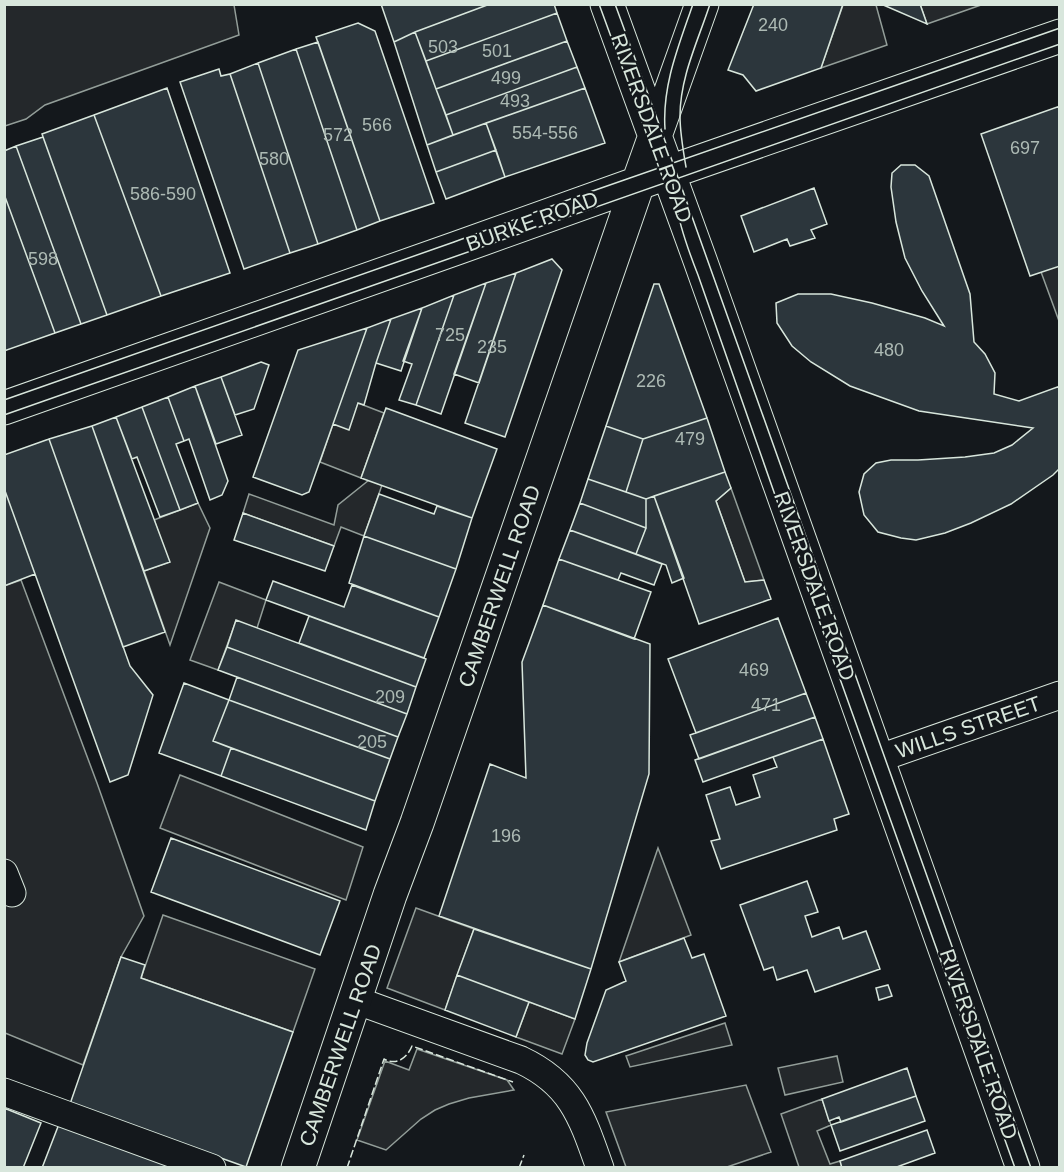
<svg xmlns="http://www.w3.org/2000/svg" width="1064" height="1172" viewBox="0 0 1064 1172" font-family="Helvetica,sans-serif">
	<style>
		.parking { fill: #24282b; stroke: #939e99; stroke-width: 1.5 }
		.building { fill: #2c363c; stroke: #d8e6dc; stroke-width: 1.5 }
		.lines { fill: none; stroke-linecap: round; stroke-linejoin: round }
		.street-casing { stroke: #d8e6dc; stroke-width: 29 }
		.primary-casing { stroke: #d8e6dc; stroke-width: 35 }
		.street { stroke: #14181c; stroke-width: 27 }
		.primary { stroke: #14181c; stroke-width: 33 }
		.tram { stroke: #d8e6dc; stroke-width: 1.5 }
		.fence { stroke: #d8e6dc; stroke-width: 1.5; stroke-dasharray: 8 3; stroke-linecap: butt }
		.labels { text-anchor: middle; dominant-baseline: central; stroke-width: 4.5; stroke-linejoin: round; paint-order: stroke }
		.number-label { font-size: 18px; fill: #adbab4 }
		.street-label { font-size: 21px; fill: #d8e6dc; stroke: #14181c }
	</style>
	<rect width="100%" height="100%" fill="#14181c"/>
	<path class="parking" d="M920,4l61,1 -54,19z
		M4,5h230l5,30 -194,70 -19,14 -21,7z
		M843,5h33l11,40 -66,23z
		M1059,253v68l-22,-60z
		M358,403l26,10 -23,65 -41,-16 13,-38z
		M369,480l13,5 -18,51 -23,-9 -7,19 -91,-33 6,-19 85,31 4,-20z
		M731,488l33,92 -19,2 -29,-81z
		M198,503l12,25 -40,117 -26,-74 25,-9 -15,-42z
		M21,580l76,203 47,133 -23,41 -38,108 -78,-32 -1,-447z
		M219,582l47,18 -9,28 -21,-7 -18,49 -28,-10z
		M180,775l183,72 -17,53 -186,-72z
		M658,848l33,87 -72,27z
		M416,908l58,21 -29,81 -58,-22z
		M163,915l152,54 -22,63 -152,-54z
		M529,1002l46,17 -13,35 -46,-17z
		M725,1023l7,22 -102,22 -4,-11z
		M417,1049l90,31 7,10 -45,8 -20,6 -14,6 -14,9 -35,31 -29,-10 28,-79 24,9z
		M837,1056l6,26 -58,13 -7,-27z
		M746,1085l25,67 -44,15h-101l-20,-55z
		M822,1099l9,26 -14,6 13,33 10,-3 2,6h-43l-18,-53z"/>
	<path class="building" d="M381,4h109l-75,28 -21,10z
		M490,4h64l3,9 -131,48 -11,-29z
		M754,4h89l-22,64 -65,23 -13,-16 -15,-5z
		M881,4h39l7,20z
		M557,13l10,28 -131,48 -10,-28z
		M358,23l17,8 59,172 -54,18 -64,-184z
		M415,32l38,103 -26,10 -33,-103z
		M567,41l10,26 -131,48 -10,-26z
		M318,42l62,179 -23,9 -61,-181z
		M296,49l61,181 -39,14 -60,-181z
		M258,63l60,181 -28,9 -60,-179z
		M577,67l8,21 -132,47 -7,-20z
		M219,69l2,7 9,-2 60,179 -46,16 -64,-187z
		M167,88l63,185 -69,23 -67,-181z
		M585,88l20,55 -100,34 -19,-54z
		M1060,106v160l-30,10 -49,-142z
		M94,115l67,181 -54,19 -65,-181z
		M486,123l10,27 -60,22 -9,-27z
		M43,137l64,178 -26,9 -65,-178z
		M16,146l65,178 -26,9 -51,-139v-43z
		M496,150l9,27 -59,22 -10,-27z
		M901,165h14l14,11 41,118 4,48 11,12 10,19 -1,21 25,7 41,-15v82l-7,7 -42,29 -40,19 -26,10 -29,7 -15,-2 -23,-6 -14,-17 -5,-23 5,-18 12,-11 15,-3h27l47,-3 29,-4 18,-8 21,-17 -114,-17 -69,-25 -39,-24 -19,-16 -15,-23 -1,-20 22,-9h33l41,9 53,15 19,8 -22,-35 -17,-33 -9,-36 -5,-35 1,-14z
		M814,188l13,36 -16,6 4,8 -25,8 -3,-7 -33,13 -13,-36z
		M4,194l51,139 -51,18z
		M552,259l10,11 -57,167 -40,-14 51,-150z
		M516,273l-37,110 -25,-9 32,-91z
		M486,283l-45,131 -25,-9 38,-110z
		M654,284h5l48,134 -64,21 -37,-13z
		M454,295l-38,110 -17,-5 13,-36 -9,-3 19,-53z
		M422,308l-21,63 -25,-8 15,-44z
		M391,319l-15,44 -12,42 -6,-2 -9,27 -16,-6 34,-96z
		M367,328l-58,164 -7,3 -49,-18 45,-127z
		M261,362l8,3 -15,44 -19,6 -14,-38z
		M221,377l21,58 -26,9 -21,-58z
		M195,386l33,95 -6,14 -12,5 -21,-61 -5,2 -16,-44z
		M168,397l16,44 -8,3 22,59 -18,7 -38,-103z
		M142,407l38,103 -20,7 -23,-60 -5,2 -16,-42z
		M386,408l111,41 -25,69 -111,-40z
		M116,417l54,145 -26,9 -52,-145z
		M707,418l18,54 -79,27 -20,-7 17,-53z
		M92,426l73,206 -42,15 -74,-208z
		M606,426l37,13 -17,53 -38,-13z
		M49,439l81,227 23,29 -25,80 -18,7 -106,-294v-33z
		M725,472l6,16 -15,13 29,81 19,-2 7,19 -72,25 -45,-128z
		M588,479l58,20v29l-66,-25z
		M4,488l31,86 -31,12z
		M379,494l55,20 3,-8 35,12 -16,51 -92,-33z
		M654,496l30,82 -12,5 -6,-18 -30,-11 10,-26v-29z
		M580,503l66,25 -10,26 -66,-24z
		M243,513l91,33 -9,25 -91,-31z
		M570,530l92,34 -8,21 -33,-12 -3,7 -59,-21z
		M364,536l92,33 -17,48 -90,-34z
		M559,559l92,33 -17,47 -91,-34z
		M273,581l71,26 8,-22 87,32 -15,41 -158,-58z
		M543,605l107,39 -1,130 -58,195 -152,-53 51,-152 36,14 -4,-116z
		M309,616l117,43 -10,28 -117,-44z
		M778,618l28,75 -110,40 -28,-74z
		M236,620l180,67 -9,27 -180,-67z
		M227,647l180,67 -9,23 -180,-67z
		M237,677l161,60 -8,22 -161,-59z
		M184,683l45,17 -16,41 18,7 -10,28 -62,-23z
		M806,693l9,24 -116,42 -9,-24z
		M229,700l161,59 -15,42 -162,-60z
		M815,717l8,22 -120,43 -8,-22z
		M823,739l26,75 -15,5 3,11 -116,39 -10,-28 9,-2 -14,-44 24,-8 6,18 24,-8 -7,-22 24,-8 -4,-10z
		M231,748l144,53 -9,29 -145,-54z
		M171,838l169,63 -20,54 -169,-63z
		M807,881l11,31 -13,4 7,21 27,-10 4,12 23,-8 14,38 -65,23 -8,-22 -30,10 -4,-13 -9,3 -24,-65z
		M474,929l117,40 -16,50 -118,-44z
		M684,938l8,20 12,-4 22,62 -133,46 -5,-2 -3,-5 2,-12 19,-53 20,-9 -7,-19z
		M121,957l24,8 -4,13 152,54 -47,135 -176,-63z
		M457,975l72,27 -13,35 -71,-27z
		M888,985l4,11 -13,4 -3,-12z
		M907,1068l9,28 -75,26 -2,-5 -10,4 -7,-22z
		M916,1096l9,25 -85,30 -9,-26z
		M4,1108l37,15 -18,45h-19z
		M59,1124l117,44h-134z
		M927,1130l8,23 -41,15h-52l-2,-7z"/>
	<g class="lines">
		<defs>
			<path id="street" d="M877,759l183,-64
				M4,873l8,20
				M355,1000l166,60c51,24 61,57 79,108
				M4,1092l208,76"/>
			<path id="primary" d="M607,4l93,256 323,908
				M4,408l453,-160 204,-73 399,-139
				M298,1168l92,-273 27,-72 218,-631 67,-188"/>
		</defs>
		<use href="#street" class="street-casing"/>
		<use href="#primary" class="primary-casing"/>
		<use href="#street" class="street"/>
		<use href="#primary" class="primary"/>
		<path class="tram" d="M599,4l63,172
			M615,4l44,120 372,1044
			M665,129c-3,-44 14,-84 28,-125
			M686,167c-3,-17 -6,-34 -6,-51 0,-39 18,-75 30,-112
			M672,176c3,36 13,66 26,99l112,320 205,573
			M4,400l450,-158 130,-48 476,-166
			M4,415l1056,-371"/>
		<path class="fence" d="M347,1168l37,-109c13,7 23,-1 28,-13l101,36
			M519,1168l5,-13"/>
	</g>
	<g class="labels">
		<g class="number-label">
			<text x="773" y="25">240</text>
			<text x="443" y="47">503</text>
			<text x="497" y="51">501</text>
			<text x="506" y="78">499</text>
			<text x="515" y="101">493</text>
			<text x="377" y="125">566</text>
			<text x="545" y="133">554-556</text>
			<text x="338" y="135">572</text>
			<text x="1025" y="148">697</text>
			<text x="274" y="159">580</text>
			<text x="163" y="194">586-590</text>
			<text x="43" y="259">598</text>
			<text x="450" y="335">725</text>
			<text x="492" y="347">235</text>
			<text x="889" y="350">480</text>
			<text x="651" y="381">226</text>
			<text x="690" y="439">479</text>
			<text x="754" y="670">469</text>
			<text x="390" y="697">209</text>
			<text x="766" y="705">471</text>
			<text x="372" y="742">205</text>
			<text x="506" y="836">196</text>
		</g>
		<g class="street-label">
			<text transform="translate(652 128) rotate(70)">RIVERSDALE ROAD</text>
			<text transform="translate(532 221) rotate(-20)">BURKE ROAD</text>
			<text transform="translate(499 586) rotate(-71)">CAMBERWELL ROAD</text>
			<text transform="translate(815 586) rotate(70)">RIVERSDALE ROAD</text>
			<text transform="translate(968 727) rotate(-19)">WILLS STREET</text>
			<text transform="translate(979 1044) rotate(71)">RIVERSDALE ROAD</text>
			<text transform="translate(340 1045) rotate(-71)">CAMBERWELL ROAD</text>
		</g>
	</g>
	<rect width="1064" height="1172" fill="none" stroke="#d8e6dc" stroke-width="12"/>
</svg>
